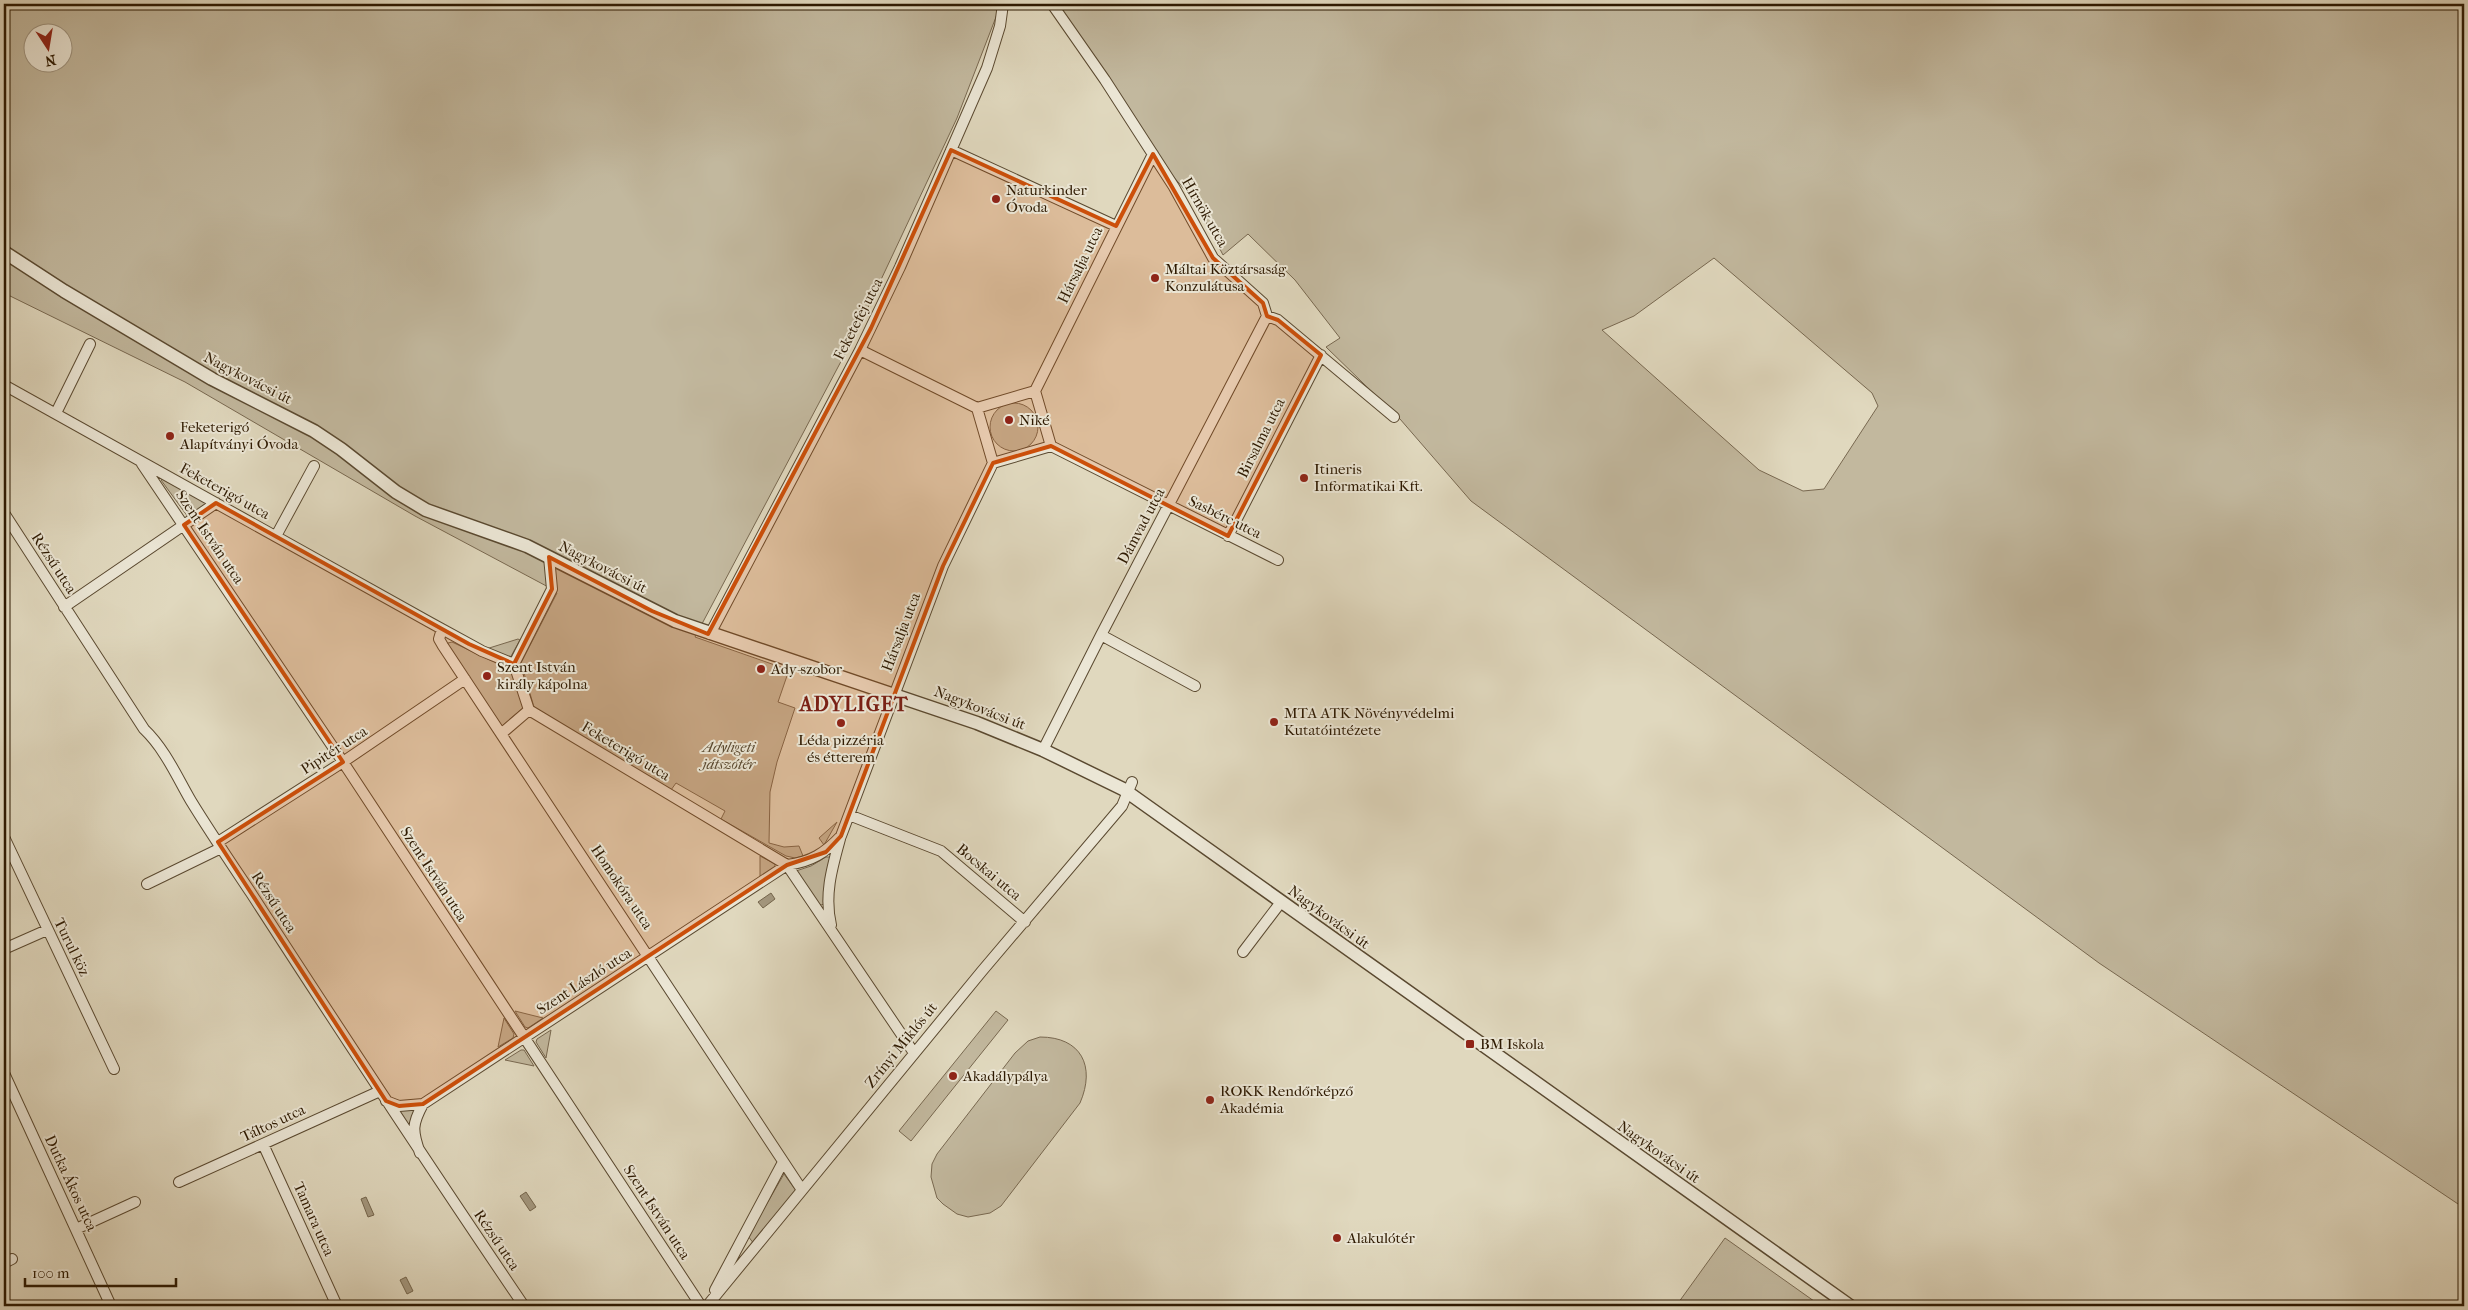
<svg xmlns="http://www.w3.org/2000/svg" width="2468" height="1310" viewBox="0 0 2468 1310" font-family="'IM FELL French Canon',serif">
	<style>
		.green { fill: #c2b89e; stroke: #786850; fill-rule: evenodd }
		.water { fill: #a3977e; stroke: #74654c }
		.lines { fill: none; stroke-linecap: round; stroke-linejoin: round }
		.minor-casing { stroke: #5a4930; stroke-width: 12 }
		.tertiary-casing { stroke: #5a4930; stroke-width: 15 }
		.minor { stroke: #ebe6d5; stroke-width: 10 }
		.tertiary { stroke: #ebe6d5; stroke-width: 12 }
		.marked { fill: #cc4f0a; fill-opacity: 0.2; stroke: #cc4f0a; stroke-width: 4; stroke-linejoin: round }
		.poi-dot { fill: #8f2418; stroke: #ebe6d5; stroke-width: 2 }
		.labels { text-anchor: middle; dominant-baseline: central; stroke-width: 4; stroke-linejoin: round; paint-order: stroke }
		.poi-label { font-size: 15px; fill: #2d1901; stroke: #ebe6d5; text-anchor: start }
		.street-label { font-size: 15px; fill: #2d1901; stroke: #ebe6d5 }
		.park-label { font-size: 15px; font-style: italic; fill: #5a4930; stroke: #ebe6d5 }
		.district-label { font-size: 20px; font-weight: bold; letter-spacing: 1px; fill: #7a1f14; stroke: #ebe6d5 }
	</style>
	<rect width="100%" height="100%" fill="#e0d8be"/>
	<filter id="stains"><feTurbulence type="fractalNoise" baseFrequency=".004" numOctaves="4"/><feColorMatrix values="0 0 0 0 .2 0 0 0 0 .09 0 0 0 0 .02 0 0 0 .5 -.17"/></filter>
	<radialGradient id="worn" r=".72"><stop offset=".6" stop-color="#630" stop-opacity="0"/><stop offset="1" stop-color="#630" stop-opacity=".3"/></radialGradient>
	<path class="green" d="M4,4h997l-44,114 -102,217 -160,302 94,33 -11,32 17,6 -18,54 -7,30 -1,51 15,4 15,-1 4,10 -8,2 -9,-2 -65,-37 4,-8 -49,-28 -5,7 -137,-83 -13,-44 36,-70 -5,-4 -137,-73 -230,-134 -181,-89zM32,32h30v30h-30z
		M1052,4h1412v1204l-365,-245 -628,-462 -71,-82 -74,-72 14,-9 -45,-58 -47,-46 -25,21 -28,-54 -42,-47zM1714,258l158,135 6,13 -54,83 -21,2 -44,-21 -157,-140 32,-14z
		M990 427a24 24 0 1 1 48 0a24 24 0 1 1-48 0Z
		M164,478l44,25 -20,14 -27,-37z
		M518,639l2,1 -10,18 -24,-9z
		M452,642l61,29 11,36 -22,19 -54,-79v-4z
		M837,822l-13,23 -5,-7z
		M760,856l15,8v4l-15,11z
		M826,857h4l1,4 -7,42 -2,2 -3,-1 -23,-33 15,-5z
		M515,1011l28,7 -15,10 -3,-1z
		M996,1011l12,9 -97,121 -12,-10z
		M504,1018l10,16 -1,4 -15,9z
		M551,1030l-5,28 -10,-16 1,-3z
		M1040,1037c41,0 56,29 40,66l-79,103 -11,7 -22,4 -11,-3 -14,-10 -6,-6 -6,-21 1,-13 5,-10 78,-101 13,-12z
		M521,1050h3l10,16 -29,-6z
		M397,1108h20l-6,24z
		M784,1174l13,18 -43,52 -6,-8z
		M1725,1238l96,68h-145z"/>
	<path class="water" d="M771,893l4,6 -12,9 -5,-6z
		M526,1192l10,15 -6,4 -10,-15z
		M366,1197l8,18 -6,2 -7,-18z
		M406,1277l7,14 -6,3 -7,-14z"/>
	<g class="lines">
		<defs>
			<path id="minor" d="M1052,4l53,76 69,107 39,71 50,45 4,13 11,4 116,97
				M951,150l165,76
				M860,350l117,58
				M4,385l427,238 51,28 32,13 15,46 258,155 127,188
				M1035,391l118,-237
				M1035,391l16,55
				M56,413l34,-69
				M1051,446l227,114
				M993,463l-16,-55 58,-17
				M993,463l58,-17
				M142,464l201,298 358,544
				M4,513l140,216c21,20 33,48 47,72 19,31 40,62 60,92 90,139 180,276 273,413
				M276,536l38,-70
				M1228,536l93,-181
				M64,607l152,-104
				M442,629l-3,10 4,7 359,544
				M710,634l150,-284 40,-83 87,-199 13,-42 3,-22
				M1101,635l94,51
				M514,664l38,-75 -3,-32
				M501,734l28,-24
				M1043,750l58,-115 166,-319
				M849,815l92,36 84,71
				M4,837l110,232
				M218,842l125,-80 122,-83
				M147,884l74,-36
				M831,925c-7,-30 1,-57 9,-86
				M4,949l43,-19
				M1243,952l38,-50
				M4,1073l107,233
				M386,1101l13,5 24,-2
				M263,1144l74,162
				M420,1153c-8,-22 -8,-29 3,-49l364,-239c24,-3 38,-12 54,-29l102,-270 50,-103
				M179,1182l201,-91
				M76,1229l59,-27
				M4,1263l8,-4
				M715,1290l68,-128
				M707,1306l275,-335 140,-165 10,-24"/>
			<path id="tertiary" d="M4,252l60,39 148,88 102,52 27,18 55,43 30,18 101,36 148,75 302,102 66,27 80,39 727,517"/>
		</defs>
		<use href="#minor" class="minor-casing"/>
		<use href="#tertiary" class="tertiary-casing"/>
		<use href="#minor" class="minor"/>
		<use href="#tertiary" class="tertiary"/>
	</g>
	<path class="marked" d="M951,150l165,76 37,-72 60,104 50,45 4,13 11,4 43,35 -93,181 -177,-90 -58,17 -50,103 -102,270 -15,16 -39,13 -364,239 -24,2 -13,-5 -168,-259 125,-80 -159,-237 32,-22 253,141 45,20 38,-75 -3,-32 103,54 56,23 163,-306z"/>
	<g class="poi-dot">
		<circle cx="996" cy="199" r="5"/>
		<circle cx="1155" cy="278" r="5"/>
		<circle cx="1009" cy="420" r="5"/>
		<circle cx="170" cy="436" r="5"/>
		<circle cx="1304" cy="478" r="5"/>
		<circle cx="761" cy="669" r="5"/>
		<circle cx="487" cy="676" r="5"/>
		<circle cx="1274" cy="722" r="5"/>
		<circle cx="841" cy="723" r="5"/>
		<rect x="1465" y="1039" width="10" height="10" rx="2.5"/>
		<circle cx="953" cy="1076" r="5"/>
		<circle cx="1210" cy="1100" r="5"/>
		<circle cx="1337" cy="1238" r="5"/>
	</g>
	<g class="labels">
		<g class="poi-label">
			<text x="1006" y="190">Naturkinder<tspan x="1006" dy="17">Óvoda</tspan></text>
			<text x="1165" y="269">Máltai Köztársaság<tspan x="1165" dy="17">Konzulátusa</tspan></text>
			<text x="1019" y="420">Niké</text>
			<text x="180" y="427">Feketerigó<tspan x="180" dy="17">Alapítványi Óvoda</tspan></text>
			<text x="1314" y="469">Itineris<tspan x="1314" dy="17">Informatikai Kft.</tspan></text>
			<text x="497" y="667">Szent István<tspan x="497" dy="17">király kápolna</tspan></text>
			<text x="771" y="669">Ady-szobor</text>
			<text x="1284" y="713">MTA ATK Növényvédelmi<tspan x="1284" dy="17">Kutatóintézete</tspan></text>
			<text x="841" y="740" text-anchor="middle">Léda pizzéria<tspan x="841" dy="17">és étterem</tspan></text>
			<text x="1480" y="1044">BM Iskola</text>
			<text x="963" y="1076">Akadálypálya</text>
			<text x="1220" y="1091">ROKK Rendőrképző<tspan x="1220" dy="17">Akadémia</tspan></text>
			<text x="1347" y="1238">Alakulótér</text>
		</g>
		<g class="street-label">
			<text transform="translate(1205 212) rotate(60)">Hírnök utca</text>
			<text transform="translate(1080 265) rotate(-64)">Hársalja utca</text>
			<text transform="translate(858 319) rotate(-63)">Feketefej utca</text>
			<text transform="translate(248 378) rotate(27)">Nagykovácsi út</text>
			<text transform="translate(1261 438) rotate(-63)">Birsalma utca</text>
			<text transform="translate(225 491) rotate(29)">Feketerigó utca</text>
			<text transform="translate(1225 517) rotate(26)">Sasbérc utca</text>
			<text transform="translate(1141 526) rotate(-62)">Dámvad utca</text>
			<text transform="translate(210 537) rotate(56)">Szent István utca</text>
			<text transform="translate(54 563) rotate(57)">Rézsű utca</text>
			<text transform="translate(603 567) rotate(27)">Nagykovácsi út</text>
			<text transform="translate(901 632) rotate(-69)">Hársalja utca</text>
			<text transform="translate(980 708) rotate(21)">Nagykovácsi út</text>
			<text transform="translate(334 750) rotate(-33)">Pipitér utca</text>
			<text transform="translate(626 751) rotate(31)">Feketerigó utca</text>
			<text transform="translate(989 872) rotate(40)">Bocskai utca</text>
			<text transform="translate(434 874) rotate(57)">Szent István utca</text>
			<text transform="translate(622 887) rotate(56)">Homokóra utca</text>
			<text transform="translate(274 902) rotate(57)">Rézsű utca</text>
			<text transform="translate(1329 917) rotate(36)">Nagykovácsi út</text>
			<text transform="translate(72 947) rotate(64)">Turul köz</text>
			<text transform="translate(584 981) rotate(-33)">Szent László utca</text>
			<text transform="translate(901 1045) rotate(-51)">Zrínyi Miklós út</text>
			<text transform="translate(273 1123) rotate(-25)">Táltos utca</text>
			<text transform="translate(1659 1152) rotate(35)">Nagykovácsi út</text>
			<text transform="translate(71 1183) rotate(65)">Dutka Ákos utca</text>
			<text transform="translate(657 1212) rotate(57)">Szent István utca</text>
			<text transform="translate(314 1219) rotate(66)">Tamara utca</text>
			<text transform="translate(497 1240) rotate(56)">Rézsű utca</text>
		</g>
		<g class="park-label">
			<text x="729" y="747">Adyligeti<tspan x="729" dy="17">játszótér</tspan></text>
		</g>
		<g class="district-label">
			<text x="854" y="704">ADYLIGET</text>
		</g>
	</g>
	<rect width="2468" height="1310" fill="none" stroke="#e0d8be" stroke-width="20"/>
	<rect x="5" y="5" width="2458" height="1300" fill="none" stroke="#2d1901" stroke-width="2.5"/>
	<rect x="10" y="10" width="2448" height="1290" fill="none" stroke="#2d1901"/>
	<g transform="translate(48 48) rotate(168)"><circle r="24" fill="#ebe6d5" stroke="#9f9480"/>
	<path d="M0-4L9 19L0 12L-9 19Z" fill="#8f2418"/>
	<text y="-8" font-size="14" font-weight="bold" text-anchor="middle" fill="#2d1901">N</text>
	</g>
	<path d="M25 1278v8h151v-8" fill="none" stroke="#2d1901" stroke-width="2.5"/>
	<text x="32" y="1278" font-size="15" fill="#2d1901" stroke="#ebe6d5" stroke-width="4" paint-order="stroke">100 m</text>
	<rect width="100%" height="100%" filter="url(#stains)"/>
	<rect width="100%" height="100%" fill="url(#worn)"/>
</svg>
